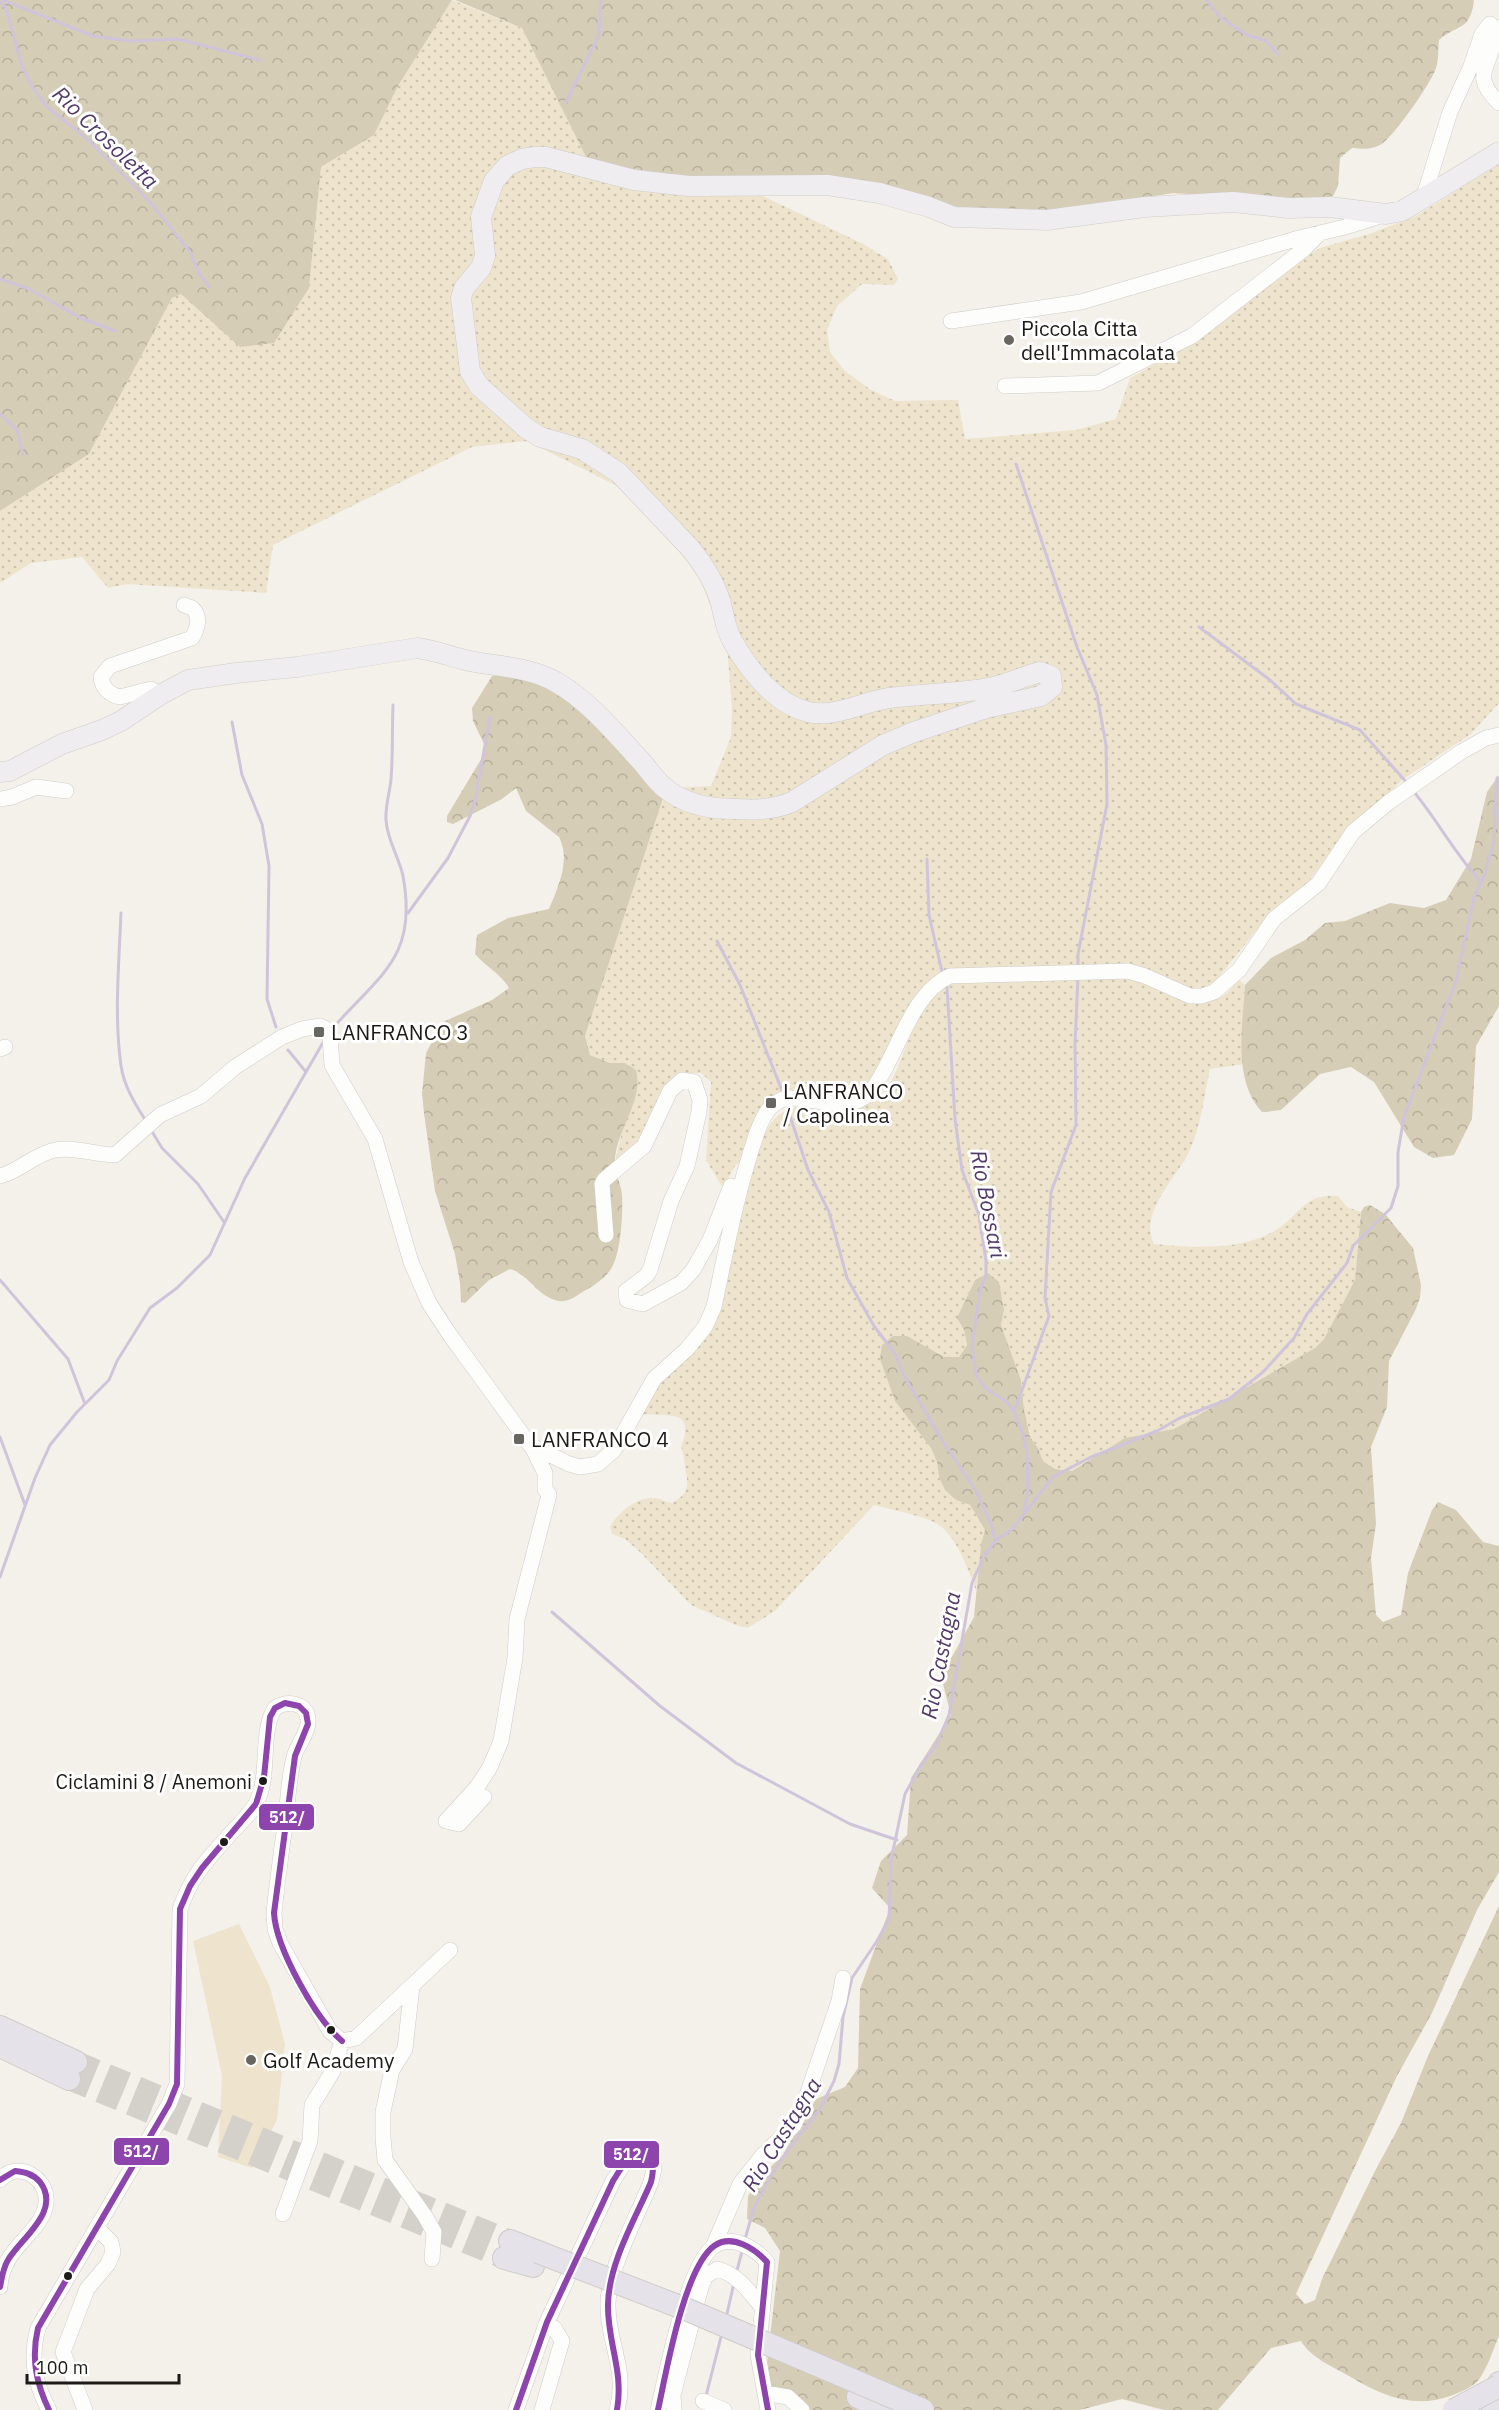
<svg xmlns="http://www.w3.org/2000/svg" width="1499" height="2410" viewBox="0 0 1499 2410" font-family="'IBM Plex Sans',sans-serif">
	<style>
		.grass { fill: url(#grass-dots) }
		.forest { fill: url(#forest-crowns) }
		.pitch { fill: #eee4cd }
		.lines { fill: none; stroke-linecap: round; stroke-linejoin: round }
		.stream { stroke: #d0c4db; stroke-width: 3 }
		.highway-tunnel { stroke: #d4d1ca; stroke-width: 22; stroke-dasharray: 22 11; stroke-linecap: butt }
		.minor-casing { stroke: #cfcdc7; stroke-width: 16 }
		.major-casing { stroke: #cecdc9; stroke-width: 21 }
		.highway-casing { stroke: #cecdc9; stroke-width: 24 }
		.minor { stroke: #fdfdfc; stroke-width: 15 }
		.major { stroke: #f0edf0; stroke-width: 20 }
		.highway { stroke: #e6e2e9; stroke-width: 22 }
		.highway-bridge-casing { stroke: #cecdc9; stroke-width: 24; stroke-linecap: butt }
		.highway-bridge { stroke: #e6e2e9; stroke-width: 22 }
		.bus-1-casing { stroke: #fff; stroke-width: 10 }
		.bus-1 { stroke: #8e44ad; stroke-width: 6 }
		.poi-dot { fill: #686661; stroke: #fff; stroke-width: 2 }
		.bus-dot { fill: #1d1b17; stroke: #fff; stroke-width: 2 }
		.labels { text-anchor: middle; dominant-baseline: central; stroke-width: 6; stroke-linejoin: round; paint-order: stroke }
		.bus-label { font-size: 20px; fill: #1d1b17; stroke: #fff; text-anchor: end }
		.poi-label { font-size: 21px; fill: #1d1b17; stroke: #fff; text-anchor: start }
		.water-label { font-size: 22px; font-style: italic; fill: #523a6a; stroke: #fff }
		.line-badge { stroke: #fff; stroke-width: 2 }
		.badge-label { font-size: 16px; text-anchor: middle; font-weight: bold; fill: #fff }
	</style>
	<defs>
		<pattern id="grass-dots" width="8" height="8" patternUnits="userSpaceOnUse" patternTransform="scale(1.5)"><rect width="8" height="8" fill="#eee4cd"/><path d="M2 2h.1M6 6h.1" fill="none" stroke="#ccc3af" stroke-width="1.8" stroke-linecap="round"/></pattern>
		<pattern id="forest-crowns" width="20" height="18" patternUnits="userSpaceOnUse" patternTransform="scale(1.5)"><rect width="20" height="18" fill="#d6cdb6"/><path d="M2 6a3 3 0 1 1 6 0M12 15a3 3 0 1 1 6 0" fill="none" stroke="#b7af9c"/></pattern>
	</defs>
	<rect width="100%" height="100%" fill="#f4f1ea"/>
	<path class="grass" d="M452,0l70,28 66,133 7,17 164,16 104,50 25,15 10,20 -4,6 -32,-1 -25,22 -10,24 3,22 15,19 26,19 24,11 63,-1 7,39 111,-9 40,-11 14,-41 61,-34 100,-77 29,-19 49,-14 47,-18 83,-52v539l-28,31 -69,46 -17,17 -41,37 -38,51 -37,29 -53,67 -14,9 -18,-1 -43,-22 -193,3 -30,29 -19,25 -23,51 -12,16 -16,8 -69,-6 -13,10 -21,58 -9,3 -13,24 -17,-28 5,-78 -10,-9h-18l-15,13 -18,47 -35,29c3,-14 6,-28 11,-42 6,-17 16,-32 10,-50l-11,-7h-15l-20,-8 -5,-19 79,-241 8,-7 39,-2 20,-49 1,-28 -5,-62 -32,-80 -74,-79 -94,-47 -55,6 -199,98 -7,48 -139,-9 -19,4 -26,-31 -51,6 -31,20v-72l89,-57 83,-156 9,-5 59,54 69,-59 12,-121 53,-32 24,-49z
		M1123,976c24,8 72,32 95,22 9,-3 15,-11 20,-19l7,6 -3,66 2,13 -34,5c-6,27 -9,58 -21,83 -12,25 -51,61 -35,92 39,4 88,7 122,-14 25,-16 28,-37 62,-34l9,11 14,5 -6,68 -31,59 -9,9 -141,81 -49,9 -53,33 -17,-2 -12,-8 -5,-13 -8,-11 -6,-28 -3,-29 -20,-55 3,-15 -29,-30 -12,25 1,25 3,15 -8,12h-15l-12,-6 -29,61 11,11 17,25 6,14 2,15 17,23 14,5 15,25 -4,14 -5,46c-8,-21 -21,-58 -42,-68 -18,-8 -41,-12 -60,-17l-99,106 -27,17 -10,-2 -47,-21 -50,-52 -16,-14 -13,-5 -2,-7c7,-14 27,-30 43,-29 7,0 12,4 19,5 19,-11 16,-18 13,-37 -1,-7 -1,-12 -4,-19 15,-39 -13,-30 -40,-33l17,-31 46,-42 8,-13 47,-179c17,-52 40,-42 88,-42 11,0 20,-1 30,-8 11,-8 14,-18 20,-30 12,-29 25,-73 57,-86z"/>
	<path class="forest" d="M0,0h452l-54,86 -24,49 -53,32 -12,121 -35,55 -34,4 -59,-53 -9,4 -83,156 -89,57z
		M455,0h1018l1,1c-5,31 -15,22 -35,39 -1,9 0,19 -3,28 -4,14 -41,66 -53,75 -9,7 -21,6 -31,5l-12,10 -2,28 -5,10 -14,4h-38l-107,-7 -115,17 -81,3 -95,-28 -202,-8 -93,-16 -66,-133z
		M507,673l27,8 45,27 85,87 -79,241 5,19 20,8h15l11,7c9,29 -22,64 -21,93 0,11 6,21 7,32 1,17 -1,57 -10,72 -5,10 -18,19 -28,24 -9,6 -18,13 -29,9 -18,-5 -27,-26 -45,-31l-21,11 -24,23 -4,-1 -1,-19 -5,-29 -20,-63 -11,-78 -2,-19 4,-41 17,-31 49,-22 17,-12c-9,-15 -23,-21 -34,-34l2,-19 31,-17 41,-9c9,-22 22,-49 10,-72l-33,-26 -10,-23 -14,11 -49,25 -6,-2v-6l36,-60 1,-12 -11,-23 -1,-13 20,-32z
		M1499,775v231l-23,40 -4,73 -18,36 -21,3 -19,-11 -40,-65 -23,-15 -31,7 -39,36 -19,2c-30,-32 -19,-87 -17,-127l26,-27 34,-18 20,-17 20,-2 45,-18 34,5 22,-8 25,-41 16,-67z
		M1370,1205l15,9 28,34 8,37 -1,13 -5,13 -26,50 -2,46 -16,40 5,77 -5,34 5,57 7,7 18,-7 7,-42 24,-63 6,-8 18,8 27,32 16,4v326l-22,38 -45,103 -35,63 -101,218 9,10 10,-4 7,-21 54,-110 25,-46 27,-67 71,-150v430c-6,14 -11,30 -19,42 -6,9 -18,13 -27,17 -39,15 -70,1 -104,-19 -16,-9 -39,-19 -48,-35l-30,7 -53,62h-54l-42,-11 -42,11h-273l-35,-20 -7,-10 15,-129 -15,-23 -18,-9 1,-23 11,-18 23,-22 34,-57 29,-12 13,-19 2,-79 30,-81 -18,-20 9,-27 26,-26 4,-57 40,-63 -9,-35 2,-9 30,-54 7,-73 4,-14 -15,-25 -14,-5 -11,-10 -6,-13 -2,-15 -6,-14 -36,-47 -15,-42 2,-14 11,-9h14l37,21h15l8,-12 -3,-15 -7,-12 18,-38 13,-7 11,9 5,28 -3,15 20,55 3,29 6,28 8,11 5,13 12,8 17,2 53,-33 49,-9 141,-81 9,-9 31,-59 6,-68 3,-5z"/>
	<path class="pitch" d="M239,1924l31,63 15,57 -8,76 -25,48 -34,-11 4,-81 -29,-135z"/>
	<g class="lines">
		<path class="stream" d="M3,0l90,36 38,5 47,-2 82,21
			M1207,0l14,18 26,17 19,6 13,14
			M0,2l6,6 16,58 11,22 14,19 38,30 65,65 40,50 9,21 10,14
			M566,102l33,-67 2,-35
			M0,279l29,10 52,29 34,13
			M0,414l17,16 6,25
			M1016,464l61,183 20,48 9,50 1,59 -29,150v13
			M1199,627l71,53 26,24 64,26 48,54
			M232,722l10,53 20,49 7,42 -2,133 9,28
			M1414,792c24,29 41,62 67,90
			M927,859l2,56 14,61
			M121,913c-2,51 -7,103 0,153 3,20 14,38 25,55
			M408,913l40,-55 22,-42 5,-15 15,-84
			M717,941l23,44 43,108
			M947,987l8,132 7,51 17,45 7,46v16l-6,13 -8,57 4,28 9,13 22,14 7,10 9,22 4,20 1,35 -4,22
			M332,1029c48,-55 86,-71 71,-153 -4,-19 -16,-36 -17,-56 -1,-14 4,-28 5,-41 2,-24 1,-50 2,-74
			M288,1050l18,22
			M788,1110l20,60 21,42 18,66 27,48 22,29 7,19 37,63 36,54 16,35 3,17
			M151,1130l11,18 36,36 26,38
			M0,1280l68,79 17,45
			M1014,1412l35,-96 -4,-18 6,-106 25,-67 -1,-81 3,-67
			M0,1437l25,68
			M0,1577l35,-99 15,-33 27,-33 32,-32 8,-19 33,-53 27,-20 33,-33 35,-77 80,-139
			M552,1612l108,94 76,57 114,61 47,16
			M745,2239l9,-31 18,-34 16,-24 32,-41 14,-28 5,-17 4,-47 9,-39 25,-37 12,-22 2,-59 14,-66 16,-29 15,-20 13,-30 23,-132 12,-27 12,-16 16,-11 41,-52 36,-19 68,-27 23,-13 49,-19 34,-27 31,-34 13,-24 40,-51 6,-17 38,-38 7,-22v-34l6,-35 52,-136 18,-84 10,-21 10,-34 3,-64
			M736,2274l7,-26
			M726,2318l8,-35
			M706,2396l16,-63"/>
		<path class="highway-tunnel" d="M76,2062l434,179
			M69,2079l435,179"/>
		<defs>
			<path id="minor" d="M1424,196l26,-84 21,-46 11,-32 8,-10 6,4c-1,36 -29,45 3,75
				M951,321l130,-19 218,-64 46,-11 38,-12
				M1005,386l93,-3 94,-47 112,-87 16,-16
				M160,695l-9,-6 -31,8c-10,-2 -18,-9 -19,-20l9,-11 82,-28c6,-10 9,-22 0,-30l-8,-3
				M0,799l12,-2 24,-10 30,4
				M0,1049l5,-2
				M0,1176c20,-5 35,-22 55,-26 19,-4 40,5 60,5l45,-40 41,-19 34,-29 47,-30 20,-8 18,-3 6,3 4,8 2,28 43,74 36,123 18,41 21,32 80,110 39,19 11,3 18,-3 16,-14 40,-71 33,-30 18,-22 9,-20c11,-52 21,-105 37,-156 4,-13 8,-27 15,-38 4,-7 14,-14 22,-15 27,-1 62,18 83,-7 26,-32 38,-97 79,-115l178,-5 17,5 45,20h12l12,-4 25,-22 35,-51 44,-35 35,-52 36,-30 72,-50 25,-14 13,-3
				M606,1235l-4,-51 2,-4 40,-34 26,-55 12,-11 12,2 6,18 -1,12 -12,54 -16,35 -21,69 -4,6 -20,15 1,9 16,4 38,-21 12,-13 17,-30 21,-54
				M484,1797l-25,27 -13,-3 31,-34 12,-18 12,-28 14,-83 2,-39 32,-124 -4,-6v-16l-13,-26
				M412,1986l-7,63 -13,21 -9,42v26l2,22 40,56 9,16 -2,27
				M0,2180c17,-21 49,-2 46,23 -3,30 -44,43 -46,84
				M283,2214l27,-73 2,-36 21,-34 9,-30
				M713,2247l27,-63 23,-29 31,-30 11,-24 34,-100 4,-23
				M765,2393l23,4 14,13
				M703,2401l21,9
				M49,2410c-15,-28 -19,-52 -11,-82l131,-224 8,-20 3,-175c12,-35 28,-50 52,-77 9,-10 21,-20 26,-33 12,-27 2,-68 17,-91 11,-7 30,-7 33,10 2,13 -11,27 -14,39 -5,20 -6,40 -8,60 -4,32 -9,64 -12,96l1,16 5,14 50,88 12,10 14,-3 94,-88
				M85,2410l-22,-58 24,-63 21,-25 5,-12 -2,-10 -14,-14
				M516,2410l31,-88 66,-141 15,-24 4,-3 11,-1 8,6 3,10 -3,13c-13,33 -43,87 -43,122 -1,38 20,65 9,106
				M542,2410l20,-69 -7,-12 -8,-7
				M658,2410c8,-34 29,-145 56,-164 18,-12 41,2 53,16l-9,93 10,55
				M674,2410l-1,-15 28,-108 5,-11 11,-7c20,5 31,21 44,37"/>
			<path id="major" d="M0,772l10,-1 52,-27 40,-14 19,-9 39,-26 28,-15 48,-7 61,-6 120,-19c17,2 32,8 48,12 31,7 64,6 93,23 32,19 58,51 83,78 8,9 15,20 24,27 19,16 45,21 69,21 21,1 39,1 58,-7l91,-57 31,-13 72,-24 55,-12 11,-9 -1,-11 -11,-4c-19,5 -36,14 -56,17 -32,5 -64,5 -95,9 -27,4 -54,20 -81,14 -33,-8 -59,-42 -75,-70 -7,-11 -9,-26 -12,-38 -6,-22 -17,-39 -31,-56l-71,-75 -37,-24 -42,-12 -14,-9 -47,-42 -9,-15 -9,-73 3,-10 17,-20 4,-12 -4,-39 13,-36 13,-15 15,-7 13,-2h11l88,23 55,6 138,-1 52,8 50,14 25,10 93,3 98,-13 88,-5 55,6 42,-1 56,7 16,-3 97,-59"/>
			<path id="highway" d="M0,2027l76,35
				M0,2046l69,33
				M510,2241l28,11
				M504,2258l29,8
				M858,2397l29,13
				M1493,2410l6,-27"/>
		</defs>
		<use href="#minor" class="minor-casing"/>
		<use href="#major" class="major-casing"/>
		<use href="#highway" class="highway-casing"/>
		<use href="#minor" class="minor"/>
		<use href="#major" class="major"/>
		<use href="#highway" class="highway"/>
		<defs>
			<path id="highway-bridge" d="M538,2252l150,58 235,100
				M1454,2410l45,-24"/>
		</defs>
		<use href="#highway-bridge" class="highway-bridge-casing"/>
		<use href="#highway-bridge" class="highway-bridge"/>
		<defs>
			<path id="bus-1" d="M0,2180l15,-9c10,1 18,3 25,11 22,29 -19,56 -32,78 -5,8 -6,17 -8,27
				M49,2410c-13,-27 -18,-52 -11,-82l131,-224 8,-20 3,-175 10,-23 12,-18 54,-64 8,-27 6,-60 5,-9 10,-5 14,3 7,7 2,11 -13,32 -21,157c2,35 41,105 68,128
				M516,2410l31,-88 66,-141 15,-24 4,-3 11,-1c12,9 11,16 8,29 -16,38 -42,80 -43,122 -1,38 16,66 9,106
				M658,2410c8,-37 26,-142 56,-164 18,-13 41,3 53,16l-9,93 10,55"/>
		</defs>
		<use href="#bus-1" class="bus-1-casing"/>
		<use href="#bus-1" class="bus-1"/>
	</g>
	<g class="poi-dot">
		<circle cx="1009" cy="340" r="6"/>
		<rect x="313" y="1026" width="12" height="12" rx="3"/>
		<rect x="765" y="1097" width="12" height="12" rx="3"/>
		<rect x="513" y="1433" width="12" height="12" rx="3"/>
		<circle cx="251" cy="2060" r="6"/>
	</g>
	<g class="bus-dot">
		<circle cx="263" cy="1781" r="5"/>
		<circle cx="224" cy="1842" r="5"/>
		<circle cx="331" cy="2030" r="5"/>
		<circle cx="68" cy="2276" r="5"/>
	</g>
	<g class="labels">
		<g class="bus-label">
			<text x="252" y="1781">Ciclamini 8 / Anemoni</text>
		</g>
		<g class="poi-label">
			<text x="1021" y="328">Piccola Citta<tspan x="1021" dy="24">dell'Immacolata</tspan></text>
			<text x="331" y="1032">LANFRANCO 3</text>
			<text x="783" y="1091">LANFRANCO<tspan x="783" dy="24">/ Capolinea</tspan></text>
			<text x="531" y="1439">LANFRANCO 4</text>
			<text x="263" y="2060">Golf Academy</text>
		</g>
		<g class="water-label">
			<text transform="translate(106 137) rotate(44)">Rio Crosoletta</text>
			<text transform="translate(989 1204) rotate(79)">Rio Bossari</text>
			<text transform="translate(940 1655) rotate(-79)">Rio Castagna</text>
			<text transform="translate(781 2134) rotate(-58)">Rio Castagna</text>
		</g>
	</g>
	<g class="line-badge">
		<rect x="258" y="1803" width="57" height="28" rx="6" fill="#8e44ad"/>
		<rect x="113" y="2137" width="57" height="29" rx="6" fill="#8e44ad"/>
		<rect x="603" y="2140" width="57" height="29" rx="6" fill="#8e44ad"/>
	</g>
	<g class="badge-label">
		<text x="287" y="1823">512/</text>
		<text x="141" y="2157">512/</text>
		<text x="631" y="2160">512/</text>
	</g>
	<path d="M27 2374v9h152v-9" fill="none" stroke="#1d1b17" stroke-width="3"/>
	<text x="36" y="2374" font-size="18" fill="#1d1b17" stroke="#ffffff" stroke-width="4.5" paint-order="stroke">100 m</text>
</svg>
